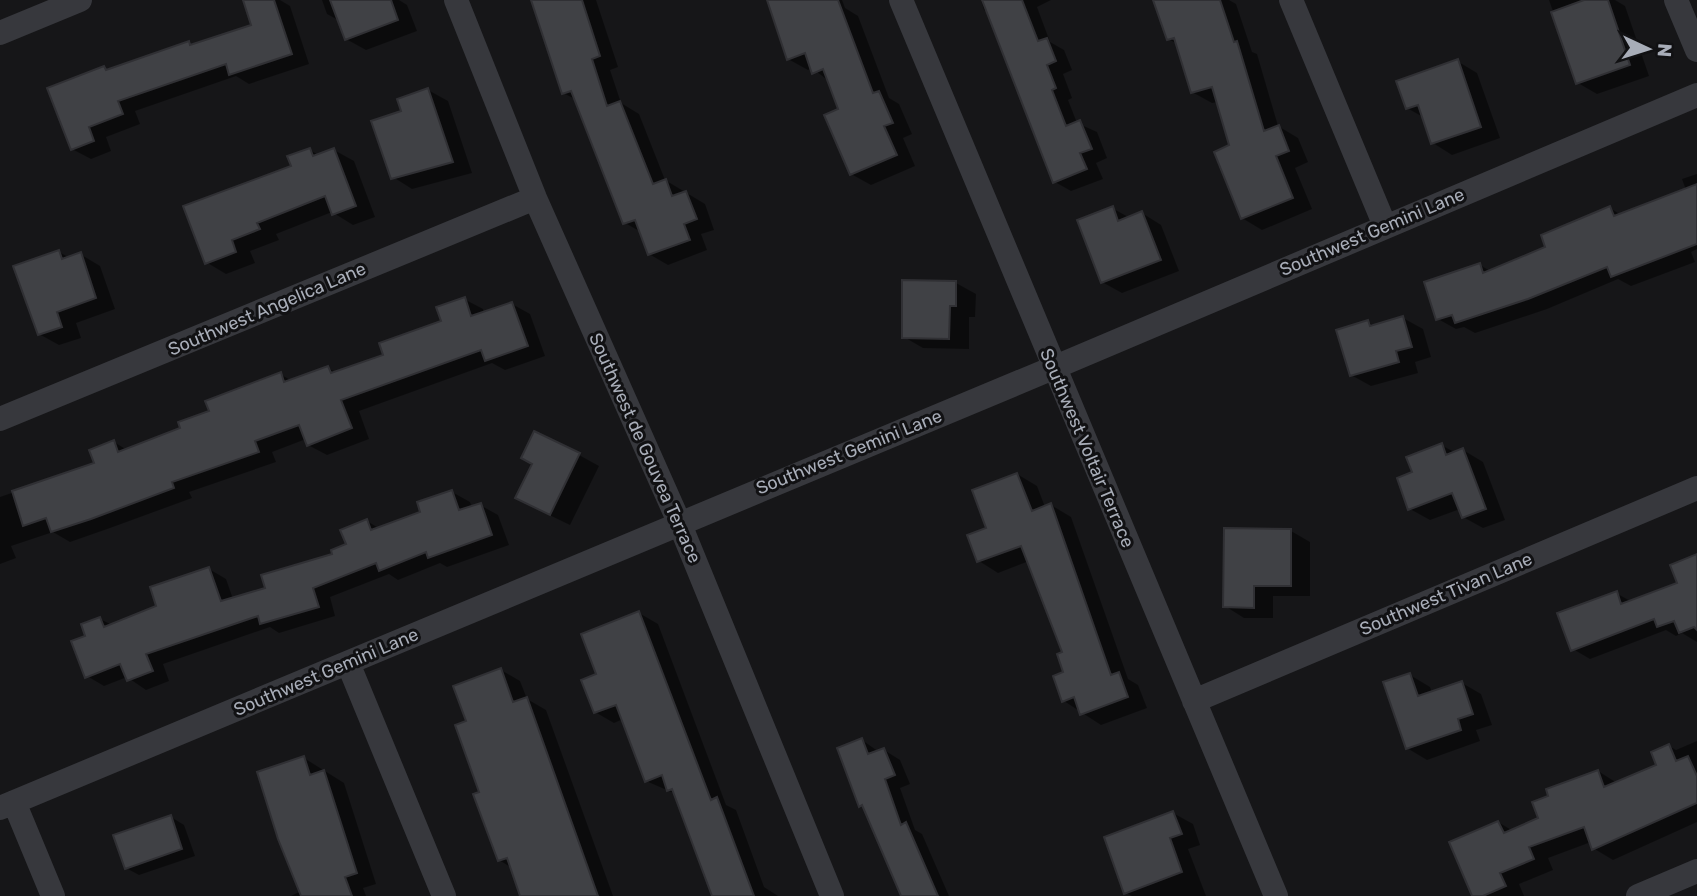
<svg xmlns="http://www.w3.org/2000/svg" width="1697" height="896" viewBox="0 0 1697 896" font-family="Rubik,sans-serif">
	<style>
		.shadow { fill: #0007 }
		.building { fill: #404145; stroke: #303034; stroke-width: 2 }
		.lines { fill: none; stroke-linecap: round; stroke-linejoin: round }
		.minor { stroke: #37383d; stroke-width: 24 }
		.labels { text-anchor: middle; dominant-baseline: central; stroke-width: 6; stroke-linejoin: round; paint-order: stroke }
		.street-label { font-size: 18px; fill: #a8adb8; stroke: #111113 }
	</style>
	<rect width="100%" height="100%" fill="#161618"/>
	<path class="shadow" d="M258,0h22l10,6 19,58 -60,20 -13,-8 -101,35 5,13 -34,13 5,14 -20,8 -19,-10 32,-81 5,3 79,-28 5,3 60,-20z
		M322,0h77l8,5 10,26 -51,19 -20,-11 -6,-18 -13,-7z
		M532,0h64l22,67 -8,3 11,33 18,11 26,66 40,24 9,26 -13,4 6,16 -39,15 -19,-11 -8,-22 -16,-9 -48,-123 -14,-7z
		M768,0h74l3,8 13,8 31,82 10,6 13,30 -9,4 12,28 -44,19 -20,-11 -11,-64 -10,-28 -18,-14 -4,2 -20,-11z
		M981,0h70l-14,7 13,35 14,8 8,20 -9,4 9,24 -4,2 9,23 20,9 10,26 -11,5 7,16 -32,12 -16,-9 -66,-169 -5,-3z
		M1156,0h73l7,4 16,48 5,2 21,72 20,12 10,24 -13,6 17,41 -50,21 -20,-12 -10,-72 -14,-44 -6,1 -20,-11 -14,-48 -10,-5z
		M1549,0h66l10,6 24,70 -52,18 -19,-11z
		M1457,61l20,12 23,65 -48,17 -19,-12 -10,-26 -16,-9z
		M428,90l20,11 24,72 -60,16 -19,-12 10,-65z
		M310,150l10,6 14,-6 20,11 21,56 -22,8 -21,-13 -56,22 3,6 -29,11 5,12 -29,11 -20,-12z
		M1697,174v75l-6,3 4,10 -64,24 -13,-7 -71,30 -72,24 -11,-6 -8,2 -18,-10 42,-54 10,6 58,-23 62,-40 11,7 65,-25 -4,-11z
		M1112,208l18,10 12,-5 19,12 18,46 -57,22 -20,-11z
		M59,252l11,6 10,-4 20,12 15,43 -39,14 5,15 -22,7 -20,-11z
		M956,283l20,11 -1,23h-6v32l-46,-1 -19,-11z
		M464,299l19,10 1,4 28,-9 18,10 15,42 -40,14 -13,-7 -133,48 10,28 -42,16 -19,-10 -2,-6 -34,13 4,10 -87,30 3,6 -82,30 -40,14 -17,-10 -42,14 5,12 -16,6v-67l96,-33 18,-22 13,8 55,-21 98,-55 12,7 36,-13 9,5 48,-17 58,-34z
		M1403,318l20,11 8,28 -16,5 3,11 -47,13 -20,-11 17,-53 7,4z
		M1441,445l15,8 7,-3 20,12 22,58 -22,8 -20,-11 -3,-8 -30,11 -20,-11 4,-36z
		M579,455l20,11 -29,59 -33,-16 -3,-45z
		M1017,474l20,12 8,21 6,-2 20,12 57,162 10,6 9,23 -46,17 -37,-24 1,-48 -36,-92 -31,12 -19,-12 9,-32z
		M452,492l18,10 2,6 8,-3 18,10 11,30 -62,22 -7,-4 -42,17 -9,-6 -59,23 5,19 -56,17 -9,-6 -107,37 6,17 -23,9 -19,-13 -23,9 -17,-10v-39l13,-18 12,6 47,-18 50,-38 17,10 7,20 34,-9 68,-35 13,-10 19,-24 13,8 42,-16z
		M1291,531l19,11v54h-37v22h-29l-19,-12z
		M1697,556v86l-15,-9 -6,3 -10,-6 -76,29 -17,-10 43,-56 16,9 47,-18z
		M639,613l19,11 68,181 10,5 28,77 14,9h-64l-38,-102 -30,-13 -23,-62 -9,4 -19,-11 3,-37z
		M501,670l19,11 7,18 19,11 67,186h-91l-10,-28 -13,-8 -18,-67 -13,-71z
		M1410,675l20,12 2,6 30,-10 19,11 11,31 -16,5 4,11 -53,19 -20,-12z
		M862,740l17,12 5,-2 16,10 10,24 -10,4 15,42 7,4 27,62h-41l-43,-88 -4,-3z
		M1697,741v81l-84,38 -20,-12 -2,-6 -43,16 5,12 -34,14 5,12h-50l24,-74 15,9 27,-12 11,-22 47,-26 19,12 41,-17 11,-20 7,4z
		M304,758l40,25 32,101 -13,4 3,8h-75l10,-5z
		M1173,813l20,11 7,21 -12,4 18,47h-74l-6,-3z
		M171,817l13,8 11,31 -56,19 -13,-7z"/>
	<path class="building" d="M243,0h31l18,54 -63,21 -3,-11 -108,37 5,13 -34,13 5,14 -23,9 -24,-62 57,-22 2,4 83,-29 1,4 61,-20z
		M330,0h61l7,20 -53,20z
		M531,0h51l18,56 -8,3 15,47 13,-5 33,83 13,-5 6,17 14,-5 11,28 -13,5 6,16 -42,15 -13,-35 -12,4 -52,-133 -9,3z
		M767,0h71l35,93 6,-2 14,32 -9,3 13,29 -47,20 -26,-60 14,-6 -15,-40 -11,5 -7,-21 -18,7z
		M982,0h40l16,41 9,-3 9,23 -9,4 9,23 -4,2 14,36 14,-6 12,29 -12,4 7,16 -34,14z
		M1153,0h67l14,42 3,-1 27,90 15,-6 10,26 -13,5 17,42 -52,21 -27,-67 15,-7 -17,-58 -21,6 -17,-55 -7,2z
		M1584,0h24l22,65 -54,19 -25,-72z
		M1458,59l23,68 -50,17 -13,-39 -12,4 -10,-28z
		M428,88l25,74 -62,17 -20,-58 30,-10 -4,-12z
		M310,148l3,8 21,-8 22,58 -24,9 -7,-19 -68,27 3,6 -28,11 4,12 -31,12 -22,-58 108,-40 -4,-10z
		M1697,184v60l-86,33 -4,-10 -79,32 -73,24 -3,-8 -16,5 -12,-38 56,-19 3,10 62,-26 -4,-12 55,-23 14,-6 4,10z
		M1113,206l5,15 24,-10 19,49 -60,23 -24,-63z
		M59,250l3,9 19,-7 15,46 -39,14 5,15 -24,8 -25,-69z
		M902,280l54,1v25h-6l-1,33 -47,-1z
		M465,297l6,19 41,-14 16,44 -43,15 -4,-11 -140,50 11,28 -45,18 -8,-21 -44,16 4,11 -87,30 2,6 -83,31 -40,13 -5,-14 -23,8 -11,-35 82,-28 -5,-13 25,-10 4,12 62,-24 -2,-6 31,-11 -4,-10 76,-29 3,10 44,-16 3,7 52,-18 -4,-12 62,-22 -5,-14z
		M1403,316l9,31 -16,4 3,11 -49,14 -14,-46 32,-10 2,6z
		M534,431l46,22 -30,62 -35,-17 17,-34 -11,-6z
		M1442,443l4,12 17,-7 23,61 -24,9 -10,-25 -44,17 -11,-32 15,-6 -6,-15z
		M1017,473l15,38 19,-8 60,172 8,-3 9,25 -48,18 -6,-18 -12,5 -9,-26 10,-4 -6,-18 5,-2 -41,-106 -44,16 -10,-27 19,-7 -14,-38z
		M452,490l7,20 22,-7 11,32 -64,23 -2,-6 -47,19 -3,-8 -63,25 6,19 -59,17 -2,-8 -112,38 7,17 -26,10 -7,-17 -35,14 -14,-37 14,-5 -4,-12 19,-7 4,10 52,-21 -6,-19 59,-20 12,34 44,-13 -4,-13 71,-21 -1,-4 15,-6 -6,-14 27,-11 4,11 49,-18 -3,-10z
		M1224,528l67,1v57h-37v22l-31,-1z
		M1697,554v76l-3,-3 -15,6 -5,-12 -17,6 -3,-8 -83,32 -14,-38 60,-22 4,13 56,-21 -7,-18z
		M639,611l72,189 6,-3 37,99h-42l-40,-107 -5,2 -5,-16 -17,7 -29,-77 -22,8 -13,-33 15,-6 -15,-40z
		M501,668l12,34 14,-5 71,199h-78l-13,-38 -9,3 -25,-67 6,-2 -24,-67 11,-4 -13,-35z
		M1410,673l8,23 44,-15 11,33 -15,5 3,11 -55,19 -23,-67z
		M862,738l6,16 16,-6 11,27 -10,4 16,46 5,-3 32,74h-37l-39,-91 -3,2 -22,-59z
		M1669,744l7,17 12,-5 9,20v27l-105,47 -8,-23 -55,20 5,12 -34,14 6,13 -23,10h-11l-23,-54 49,-21 6,12 34,-15 -6,-16 16,-6 -2,-7 52,-19 6,17 52,-22 -5,-13z
		M304,756l6,19 14,-5 33,103 -12,4 7,19h-51l-23,-57 -21,-67z
		M1173,811l9,23 -12,4 12,34 -58,22 -20,-57z
		M171,815l11,34 -57,20 -12,-34z"/>
	<g class="lines">
		<path class="minor" d="M456,0l79,198 144,324 153,374
			M901,0l375,896
			M1291,0l94,226
			M1676,0l21,50
			M0,33l80,-33
			M0,419l535,-221
			M348,663l96,233
			M1194,701l503,-213
			M14,802l39,94
			M0,808l1053,-440 644,-273
			M1638,896l59,-25"/>
	</g>
	<g class="labels">
		<g class="street-label">
			<text transform="translate(1372 232) rotate(-23)">Southwest Gemini Lane</text>
			<text transform="translate(267 309) rotate(-23)">Southwest Angelica Lane</text>
			<text transform="translate(645 448) rotate(66)">Southwest de Gouvea Terrace</text>
			<text transform="translate(1087 448) rotate(67)">Southwest Voltair Terrace</text>
			<text transform="translate(849 452) rotate(-22)">Southwest Gemini Lane</text>
			<text transform="translate(1446 594) rotate(-23)">Southwest Tivan Lane</text>
			<text transform="translate(326 672) rotate(-23)">Southwest Gemini Lane</text>
		</g>
	</g>
	<g transform="translate(1648 49) rotate(94)" stroke="#111113" stroke-width="5" paint-order="stroke">
	<path d="M0-5L12 26L0 18L-12 26Z" fill="#a8adb8"/>
	<text y="-10" font-size="19" font-weight="bold" text-anchor="middle" fill="#a8adb8">N</text>
	</g>
</svg>
